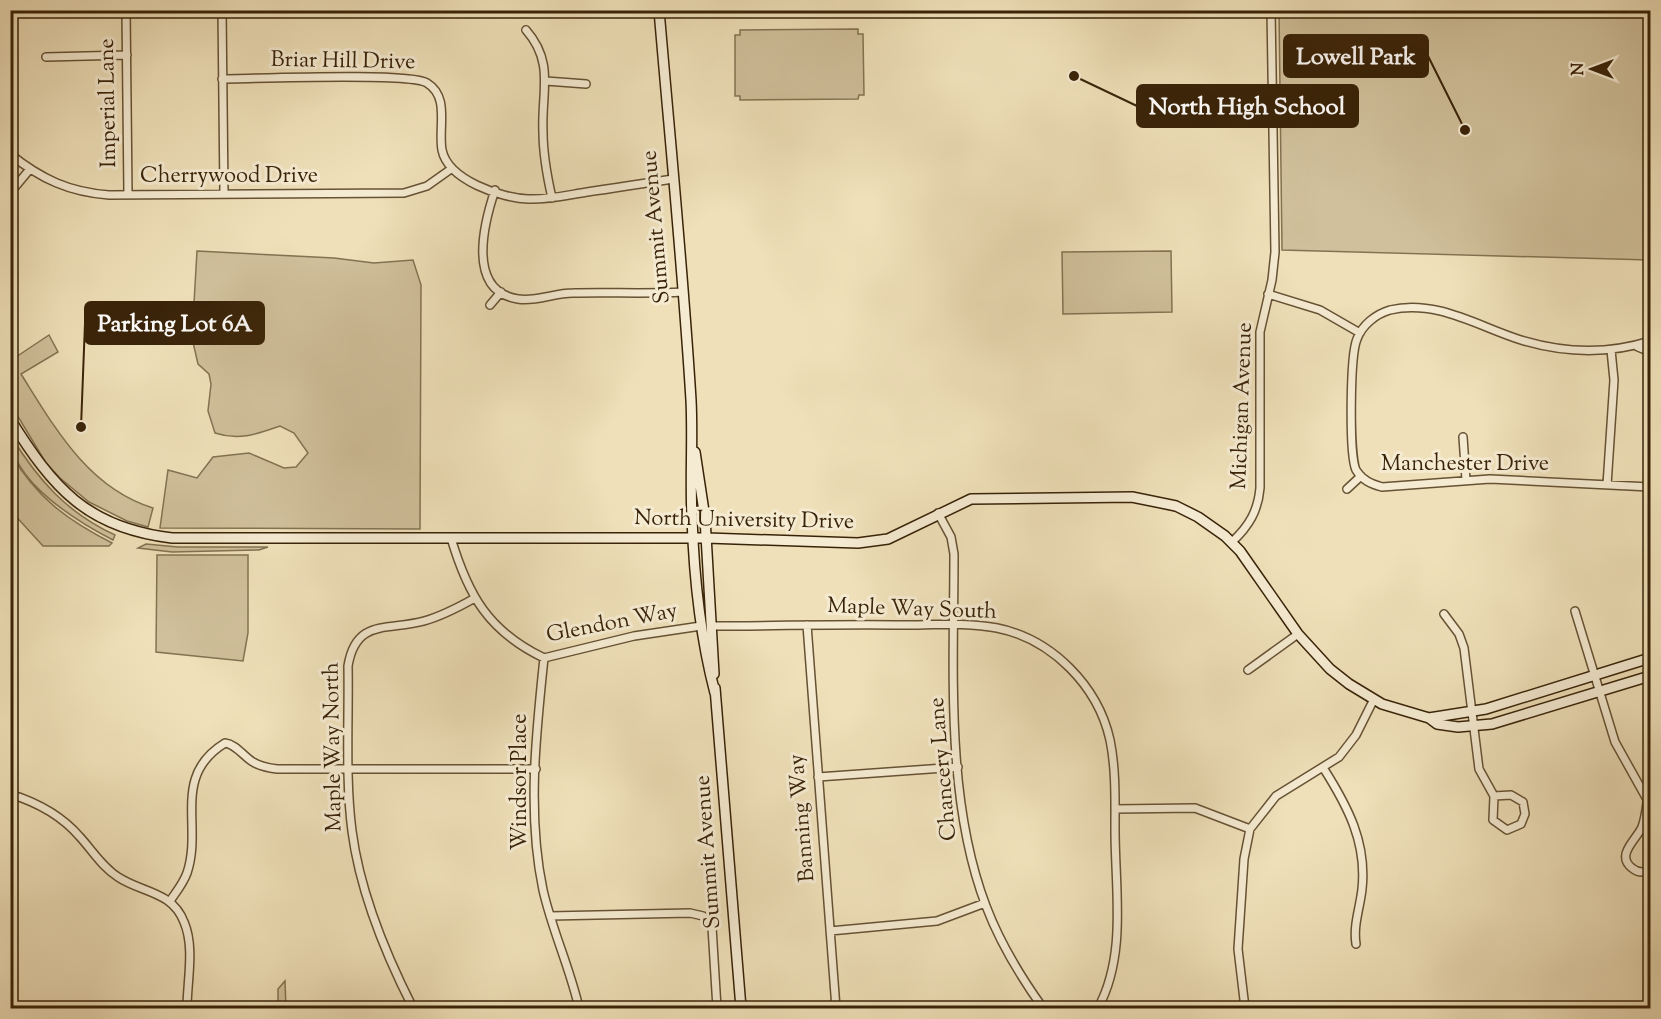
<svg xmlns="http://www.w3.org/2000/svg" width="1661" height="1019" viewBox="0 0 1661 1019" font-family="'Sorts Mill Goudy',serif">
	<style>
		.green { fill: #d0c09b; stroke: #847252; stroke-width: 1.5 }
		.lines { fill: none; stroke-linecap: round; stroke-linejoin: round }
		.street-casing { stroke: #665234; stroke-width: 10 }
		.secondary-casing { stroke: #392308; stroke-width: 12 }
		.street { stroke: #f5ebd2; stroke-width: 7 }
		.secondary { stroke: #f5ebd2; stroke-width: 9 }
		.labels { text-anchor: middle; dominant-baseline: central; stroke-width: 6; stroke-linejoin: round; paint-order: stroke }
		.street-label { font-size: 22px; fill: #392308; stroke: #f5ebd2 }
		.leader { fill: none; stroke: #392308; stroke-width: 2 }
		.callout-dot { fill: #392308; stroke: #f5ebd2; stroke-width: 2 }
		.callout { fill: #392308; stroke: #392308; stroke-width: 2 }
		.callout-label { font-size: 24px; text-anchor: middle; font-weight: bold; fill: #fff }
	</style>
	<rect width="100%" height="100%" fill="#efe0b9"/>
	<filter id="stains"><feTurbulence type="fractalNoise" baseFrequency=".00333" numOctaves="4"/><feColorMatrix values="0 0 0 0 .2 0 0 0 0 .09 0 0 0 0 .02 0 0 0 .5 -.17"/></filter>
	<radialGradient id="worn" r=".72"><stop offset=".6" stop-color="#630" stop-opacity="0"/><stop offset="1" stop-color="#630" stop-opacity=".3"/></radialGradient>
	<path class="green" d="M1279,11h371v249l-368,-10z
		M858,29v5h5l1,61h-5l-1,4 -118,1v-4h-5v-61h5v-5z
		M197,251l137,7 40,5 39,-3 8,25 -1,244 -260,-1 8,-58 29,8 16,-21 36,-4 35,15 12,-1 12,-14 -14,-20 -14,-7c-23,8 -41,15 -65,7l-7,-22 3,-27 -2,-10 -11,-10 -6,-26z
		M1171,251l1,61 -109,2 -1,-62z
		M49,335l9,17 -37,22c34,54 67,114 132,134l-5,19 -21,-6 -38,-19 -29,-24 -14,-15 -35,-58v-50l2,4z
		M11,436c27,44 56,77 104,99l-2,5c-35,-18 -103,-59 -102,-104z
		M11,454c26,44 56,66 101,89l-3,3h-66l-32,-35z
		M146,544l32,3h90l-9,3 -87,2 -34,-4z
		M157,555h91v78l-5,28 -87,-9z
		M285,981l1,27h-8v-19z"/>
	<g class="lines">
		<defs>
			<path id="street" d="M126,10l2,185
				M222,10l2,184
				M526,30c29,33 15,62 17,102 0,22 4,44 9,66
				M46,57l81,-2
				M222,79c30,0 188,-7 205,4 23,14 11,44 15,67 6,30 59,48 86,49 20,1 40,-4 59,-7 29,-4 57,-9 86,-13
				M546,81l40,3
				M10,154c31,25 59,38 99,41l295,-2 23,-7 24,-17
				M495,190c-11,33 -29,101 23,109 18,3 36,-6 55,-6 36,-1 73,1 110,-1
				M10,193l20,-24
				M1268,294l52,16 40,23
				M490,305l11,-13
				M1650,341c-41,13 -86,12 -129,-1 -42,-13 -84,-41 -131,-30 -14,4 -28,15 -33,29 -7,16 -8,116 -1,131 6,10 15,14 26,17l108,-8 160,8
				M1638,347l12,5
				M1463,437l3,43
				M1607,485l7,-105 -3,-30
				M1347,489l14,-13
				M938,513l13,24 3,17c0,113 -9,245 32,352 14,37 34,70 57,102
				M451,538c17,57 37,93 93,120l90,-22 67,-10
				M1232,542c17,-16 26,-31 28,-54v-156l12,-52 3,-28 -4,-242
				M1575,611l40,131 33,59
				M1444,614l15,20 5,14 15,121 15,27
				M807,625l29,383
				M711,626c64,0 127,-2 191,-1 31,0 64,-3 95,3 55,11 101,58 113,112 6,29 5,61 5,90 0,59 12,125 -17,178
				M544,658c-8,76 -17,156 -1,232 9,40 27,78 36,118
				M1248,670l50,-36
				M1324,769c24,38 43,74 38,120 -2,19 -9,36 -6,55
				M818,777l140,-10
				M10,794c26,8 52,22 70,43 12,13 22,30 38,40 24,16 54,14 66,45 11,25 3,60 3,86
				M1511,795l12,7 2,12 -4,10 -14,6 -14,-10 1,-24z
				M1650,801l-3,2c-1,7 -2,16 -5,24 -5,12 -27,28 -10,41 6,5 12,5 18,2
				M1115,809l80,-1 55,21
				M170,901c6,-9 13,-17 17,-28 16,-47 -16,-97 38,-130 11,1 19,14 28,19 8,5 16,6 24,7h259
				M550,916l140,-3 13,3 9,11 5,81
				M830,931l107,-10 48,-18
				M413,1008c-28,-55 -53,-115 -61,-177 -7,-54 -3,-111 -4,-165 8,-48 40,-35 76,-45 18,-5 35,-14 51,-23
				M1245,1008l-7,-59 6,-90 6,-30 26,-33 63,-39 17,-22 18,-36"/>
			<path id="secondary" d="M659,10c11,130 24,260 32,390 2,39 -1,78 1,118 2,59 8,118 23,175
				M10,419c43,69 77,109 162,119h535l151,5 30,-4 83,-40 161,-2 44,9 22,11 27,19 15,15 58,83 32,35 19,15 33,20 47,14 8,6 21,3 34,-3 158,-48
				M695,452l10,66 9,156
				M715,688l26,320
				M1429,718l57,-9 164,-51"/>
		</defs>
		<use href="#street" class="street-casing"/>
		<use href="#secondary" class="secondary-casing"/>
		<use href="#street" class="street"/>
		<use href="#secondary" class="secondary"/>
	</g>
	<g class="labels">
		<g class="street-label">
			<text transform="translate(343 62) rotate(1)">Briar Hill Drive</text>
			<text transform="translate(109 103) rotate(-91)">Imperial Lane</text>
			<text x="229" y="177">Cherrywood Drive</text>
			<text transform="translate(657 227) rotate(-95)">Summit Avenue</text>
			<text transform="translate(1243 406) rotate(-88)">Michigan Avenue</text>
			<text x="1465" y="465">Manchester Drive</text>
			<text transform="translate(744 521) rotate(1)">North University Drive</text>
			<text transform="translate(912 610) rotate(2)">Maple Way South</text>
			<text transform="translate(612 624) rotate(-11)">Glendon Way</text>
			<text transform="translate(334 747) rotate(-91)">Maple Way North</text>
			<text transform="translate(944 769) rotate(-95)">Chancery Lane</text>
			<text transform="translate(521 782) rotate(-90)">Windsor Place</text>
			<text transform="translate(803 818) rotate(-95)">Banning Way</text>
			<text transform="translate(709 852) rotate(-94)">Summit Avenue</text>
		</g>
	</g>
	<path class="leader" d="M1465 130L1428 56M1074 76L1137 106M81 427L85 323"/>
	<g class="callout-dot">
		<circle cx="1465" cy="130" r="6"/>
		<circle cx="1074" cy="76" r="6"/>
		<circle cx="81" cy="427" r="6"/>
	</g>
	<g class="callout">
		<rect x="1284" y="35" width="144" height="42" rx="6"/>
		<rect x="1137" y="85" width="221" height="42" rx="6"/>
		<rect x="85" y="302" width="179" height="42" rx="6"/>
	</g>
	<g class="callout-label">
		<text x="1356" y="64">Lowell Park</text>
		<text x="1247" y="114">North High School</text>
		<text x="175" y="331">Parking Lot 6A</text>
	</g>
	<rect width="1661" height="1019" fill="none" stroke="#efe0b9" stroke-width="36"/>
	<rect x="12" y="12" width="1637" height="995" fill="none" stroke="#392308" stroke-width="3"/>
	<rect x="18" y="18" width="1625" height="983" fill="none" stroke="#392308" stroke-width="1.5"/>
	<g transform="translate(1592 69) rotate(270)" stroke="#f5ebd2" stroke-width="4.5" paint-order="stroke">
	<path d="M0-4.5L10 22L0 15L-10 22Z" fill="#392308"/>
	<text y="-9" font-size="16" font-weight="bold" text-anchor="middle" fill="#392308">N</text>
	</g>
	<rect width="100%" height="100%" filter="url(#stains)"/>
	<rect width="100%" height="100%" fill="url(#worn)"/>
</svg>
